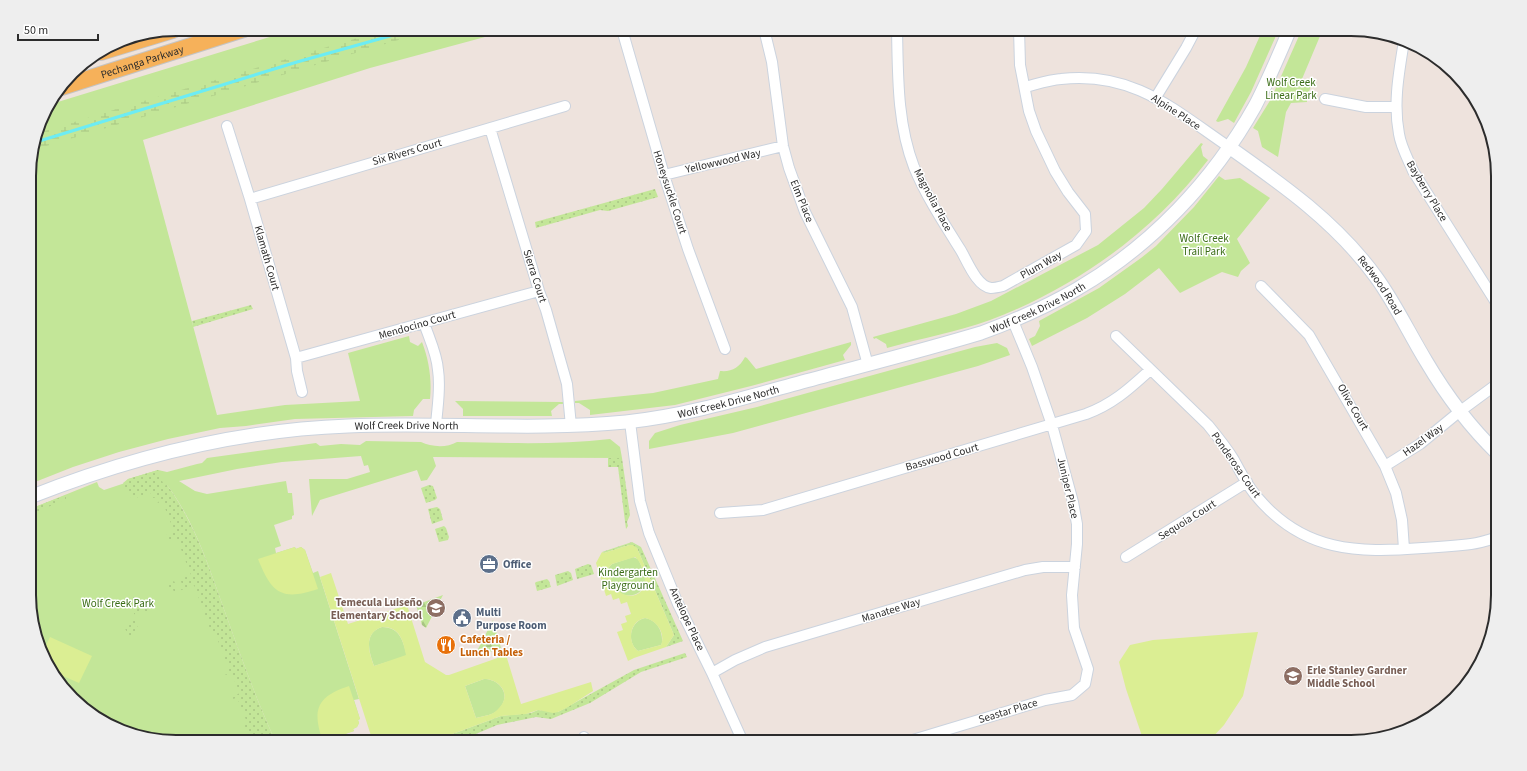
<svg xmlns="http://www.w3.org/2000/svg" width="1527" height="771" viewBox="0 0 1527 771" font-family="'Source Sans 3',sans-serif">
	<style>
		.grass { fill: #c3e698 }
		.forest { fill: url(#forest-firs) }
		.wetland { fill: url(#wetland-marsh) }
		.garden { fill: url(#garden-dots) }
		.pitch { fill: #dbee93; fill-rule: evenodd }
		.lines { fill: none; stroke-linecap: round; stroke-linejoin: round }
		.stream { stroke: #6cecf4; stroke-width: 3 }
		.minor-casing { stroke: #cbd3de; stroke-width: 12 }
		.tertiary-casing { stroke: #cbd3de; stroke-width: 15 }
		.primary-casing { stroke: #c4c4c4; stroke-width: 18 }
		.minor { stroke: #fff; stroke-width: 10 }
		.tertiary { stroke: #fff; stroke-width: 13 }
		.primary { stroke: #f6b15a; stroke-width: 16 }
		.labels { text-anchor: middle; dominant-baseline: central; stroke-width: 3; stroke-linejoin: round; paint-order: stroke }
		.street-label { font-size: 11px; fill: #2c2c2c; stroke: #fff }
		.park-label { font-size: 11px; fill: #3b6d17; stroke: #fff }
		.service-label { font-size: 11px; font-weight: bold; fill: #4e5e75; stroke: #fff; text-anchor: start }
		.education-label { font-size: 11px; font-weight: bold; fill: #785e54; stroke: #fff; text-anchor: end }
		.food-label { font-size: 11px; font-weight: bold; fill: #c56008; stroke: #fff; text-anchor: start }
		.rim { fill: none; stroke: #2c2c2c; stroke-width: 2 }
	</style>
	<defs>
		<pattern id="forest-firs" width="22" height="20" patternUnits="userSpaceOnUse"><rect width="22" height="20" fill="#c3e698"/><path d="M5 1l3.5 6h-7zM16 11l3.5 6h-7z" fill="#a8c583"/></pattern>
		<pattern id="wetland-marsh" width="20" height="14" patternUnits="userSpaceOnUse"><rect width="20" height="14" fill="#c3e698"/><path d="M1 5h8M5 5V1M11 12h8M15 12V8" fill="none" stroke="#a8c583"/></pattern>
		<pattern id="garden-dots" width="8" height="8" patternUnits="userSpaceOnUse"><rect width="8" height="8" fill="#c3e698"/><path d="M2 2h.1M6 6h.1" fill="none" stroke="#a8c583" stroke-width="1.8" stroke-linecap="round"/></pattern>
	</defs>
	<rect width="100%" height="100%" fill="#eee3dd"/>
	<path class="grass" d="M296,29h219l-145,39 -227,72 74,275 68,-10 75,-4 -12,-48 61,-17 1,6 8,4 4,-4c7,18 10,38 8,57h-7l-9,11 -1,6 -118,3 -49,7 -26,2 -52,11 -49,13 -46,15 -43,17 -1,-318 15,-55 4,-6z
		M1263,29h16l-28,63 -17,31 -6,-4 -10,3 -2,-1 30,-54z
		M1302,29h21l-21,50 10,6 -5,10v7l-16,1 -5,9 -8,45 -16,-10 -4,-16 -5,-3 18,-29z
		M1201,143l2,1 -2,3 2,9 5,4c-56,73 -133,128 -218,160 -33,12 -68,18 -103,28l-1,-4 -10,-6 -2,1 -1,-2 83,-23 35,-13 107,-56 46,-37 18,-19z
		M1219,176l6,4 15,-2 30,20 -33,41 13,24 -9,8 -3,6 -16,-5 -42,21 -21,-25 -34,26 -38,24 -55,28 -3,-7 6,-3 5,-10 -1,-5 60,-33 42,-30 15,-12 38,-39z
		M851,342v3l-8,10 2,5 -94,26 -76,19 -85,10v-5l-11,-7h-4v-2l78,-8 65,-14 2,-8c12,1 19,-3 25,-14l2,1 9,11z
		M997,343l10,5 3,7 -32,11 -245,67 -84,16v-8l6,-8 25,-8 77,-18 218,-60z
		M455,401l108,1v2h-4l-8,7 1,5h-89v-7z
		M610,439l10,8 2,11 -189,-1 3,9 -9,14 -6,1 -4,-11 -97,30 -8,16 -3,-37h38l23,-7 -2,-7 -4,1 -3,-10 -79,6 -45,7 -58,12 16,10 12,3 79,-13 2,12h4l2,22 -2,1v3l-18,6 7,21 -6,2 1,5 19,-6 1,2 5,-2 4,3 8,23 5,-2 41,128 -5,1 6,19 -2,1 1,3 -2,4 -4,2 1,2 -19,6 1,5h-50l-12,-4c-21,-46 -37,-93 -54,-140 -14,-40 -28,-80 -53,-113l94,257h-85l-65,-15 -52,-43 -29,-69v-106l67,-27 2,5 5,3 21,-7 3,-4 30,-9 9,2 30,-8 5,-1 5,-5 109,-15 4,3 21,-2 19,1 6,-4 55,1c10,5 26,6 36,0 51,1 102,3 153,-3z
		M633,557l5,2c3,6 7,14 7,21 0,15 -18,20 -28,11 -5,-5 -8,-17 -9,-23l4,-4z
		M645,618c12,2 18,13 17,25l-1,2 -23,6c-12,-9 -8,-30 7,-33z
		M382,627c18,0 21,14 25,29l-33,10c-5,-14 -11,-33 8,-39z
		M484,679c16,0 28,16 15,30 -5,6 -15,7 -23,9l-11,-32z"/>
	<path class="forest" d="M443,595l-17,33 -4,-3 -6,-20z
		M493,620l8,28 -20,7 -5,-2z"/>
	<path class="wetland" d="M388,29h47l-402,121 5,-17 92,-28z"/>
	<path class="garden" d="M655,189l3,8 -50,14 -8,-1 -64,18 -1,-6z
		M251,305l2,4 -60,18 -1,-6z
		M608,458h14l8,57 -3,7 1,4 -2,3 -8,-62h-10z
		M158,470l6,16 3,-1c25,34 39,73 53,113 17,47 33,94 54,140l12,4h-40l2,-4 -1,-10h-3l-2,-4 2,-1 2,-3 -7,-18 -3,-4 -3,1 -1,-2 8,-4 -8,-18 -7,2 -2,-2 5,-1 1,-5 -12,-31 -7,-6v-3l-16,-44 -15,6h-5l-8,-6 8,-4 4,8 5,-2 -3,-8 11,-4 -14,-36 -8,3 -3,-6 2,-3 6,-2 -11,-28 -7,2 -1,-1 4,-2 -2,-5 -4,1 -3,-6 -14,6 -6,-1 -7,-14 5,-4z
		M429,485l4,1 4,12 -2,2 -9,3 -5,-15z
		M66,495v4l-36,16v-6z
		M437,507l3,2 3,11 -11,4 -4,-15z
		M444,526l2,2 3,9 -1,3 -9,2 -4,-13z
		M632,542l9,5 42,94 -17,6 8,-12 -37,-87 -8,-3 -25,8 -2,-1z
		M588,564l3,1 3,9 -17,5 -2,-10z
		M568,571l3,2 2,7 -16,6 -2,-11z
		M547,579l2,2 2,6 -14,4 -2,-8 1,-1z
		M133,596l5,4h11l-2,11 -7,2 -3,2 -3,-1v-7l1,-2 -2,-6 -3,-1z
		M134,618l1,1 1,5 3,5 -8,10 -7,-12 3,-1 4,-7z
		M685,653l2,4 -46,15 -51,31 -39,16 -15,-2 -39,8 -40,17h-26l70,-26 30,-3 7,-3 20,2 76,-42z"/>
	<path class="pitch" d="M629,545h4l4,3 37,87 -8,12 -32,11 -6,3 -11,-29 6,-2 -2,-6 6,-2 -2,-6 6,-2 -4,-12 -6,2 -2,-6 -6,2 -2,-6 -5,2 -10,-33 6,-11 2,1zM635,557c4,3 6,8 8,13 11,31 -30,38 -35,-2l4,-4zM645,618c11,2 21,15 16,27l-23,6c-11,-8 -9,-30 7,-33z
		M295,547v2l6,-2 4,3 13,39c-36,12 -46,5 -60,-30z
		M331,573l17,51 59,-19 18,57 21,13h3l57,-20 15,49 70,-22 2,9 -25,16 -10,5 -5,1 -15,-3 -12,4 -25,2 -70,26h-58l-53,-165zM382,627c18,0 21,13 24,28l-32,11c-5,-13 -11,-33 8,-39zM484,679c16,0 28,16 15,29 -5,7 -15,8 -23,10l-11,-32z
		M1258,632l-15,64 -19,29 -14,15 -1,2h-65l-18,-53 -7,-27 11,-17 23,-5z
		M50,637l42,19 -13,27 -25,-11 -10,-23z
		M349,686l11,33 -2,1 1,3 -2,4 -4,2 1,2 -31,11c-11,-32 -7,-45 26,-56z"/>
	<g class="lines">
		<path class="stream" d="M36,142l261,-80 118,-33"/>
		<defs>
			<path id="minor" d="M764,29l8,33 11,84 6,22 16,44 47,95 16,58
				M897,29c1,46 0,94 17,138 12,29 29,55 46,82 7,11 16,37 31,39 4,0 8,-1 12,-2l73,-41 10,-14 -1,-17 -17,-22 -13,-21 -19,-40 -7,-20 -9,-46 -1,-36
				M623,33l41,142 24,74 37,100
				M1404,41c-5,31 -11,62 -5,93 2,13 9,25 14,37l84,133
				M1025,87c12,-3 24,-7 36,-8 72,-8 112,30 168,68
				M1156,97l30,-49 10,-19
				M1325,99l41,8h30
				M227,126l23,73 46,159 1,13 5,21
				M490,128l49,163 7,19 21,74 4,42
				M664,175l119,-29
				M250,199l315,-93
				M1261,286l48,49 76,131 11,27 6,27 2,29
				M424,323c5,15 13,31 14,47 3,19 -1,38 -2,56
				M1116,336l92,89c9,11 18,22 26,35 7,13 14,27 24,38 46,54 99,55 165,50 16,-1 32,-2 48,-4 9,-1 18,-4 27,-7
				M296,358l243,-67
				M630,422l10,79 9,32 29,71 34,69 31,69
				M1385,466l35,-22 39,-32 38,-28
				M720,513l43,-3 323,-96c27,-10 43,-25 64,-44
				M1126,557l121,-75
				M712,673l23,-13 30,-13 260,-77 18,-3h32
				M584,737l3,5
				M906,742l139,-42 27,-5 13,-11 3,-15 -14,-41 -1,-17 -1,-16 5,-51v-20l-4,-22 -21,-77 -20,-58 -19,-46"/>
			<g id="tertiary">
				<path id="s1" d="M1229,147c54,38 108,76 147,130 19,26 33,56 50,84 20,34 43,65 72,93"/>
				<path id="s2" d="M30,497c101,-40 208,-67 318,-71 92,-4 185,5 278,-4 59,-6 118,-24 176,-40 59,-16 119,-31 179,-49 33,-12 65,-26 96,-44 74,-43 136,-108 178,-183 13,-25 24,-51 35,-77"/>
			</g>
			<g id="primary">
				<path d="M101,52l72,-22"/>
				<path id="s3" d="M62,87l182,-58"/>
			</g>
		</defs>
		<use href="#minor" class="minor-casing"/>
		<use href="#tertiary" class="tertiary-casing"/>
		<use href="#primary" class="primary-casing"/>
		<use href="#minor" class="minor"/>
		<use href="#tertiary" class="tertiary"/>
		<use href="#primary" class="primary"/>
	</g>
	<defs>
		<symbol id="office-disc" viewBox="-11 -11 22 22"><circle r="9.5" fill="#5c6f8a" stroke="#fff"/><path d="M-6-3h4V-5.5h4V-3h4V5H-6ZM-1-4.5V-3h2v-1.5ZM-6 0V1H6V0Z" fill="#fff"/></symbol>
		<symbol id="school-disc" viewBox="-11 -11 22 22"><circle r="9.5" fill="#8d6e63" stroke="#fff"/><path d="M0-5L7-2L0 1L-7-2ZM-4 1L0 2.5L4 1V4Q0 6-4 4Z" fill="#fff"/></symbol>
		<symbol id="civic-disc" viewBox="-11 -11 22 22"><circle r="9.5" fill="#5c6f8a" stroke="#fff"/><path d="M-.6-6.5H3V-4.5H.6V-3L4-1V1h2V6H-6V1h2V-1L-.6-3ZM-1.2 2.5V6h2.4V2.5Z" fill="#fff"/></symbol>
		<symbol id="restaurant-disc" viewBox="-11 -11 22 22"><circle r="9.5" fill="#e8710a" stroke="#fff"/><path d="M-5-6h1v4h1v-4h1v4h1v-4h1v5L-1.5 .5V6h-2V.5L-5-1ZM5-6V6H3V1.5H1.5Q1.5-4 5-6Z" fill="#fff"/></symbol>
	</defs>
	<g fill-rule="evenodd">
		<use href="#office-disc" x="478" y="553" width="22" height="22"/>
		<use href="#school-disc" x="425" y="597" width="22" height="22"/>
		<use href="#civic-disc" x="451" y="607" width="22" height="22"/>
		<use href="#restaurant-disc" x="435" y="634" width="22" height="22"/>
		<use href="#school-disc" x="1282" y="665" width="22" height="22"/>
	</g>
	<g class="labels">
		<g class="street-label">
			<text stroke="none"><textPath href="#s3" startOffset="84">Pechanga Parkway</textPath></text>
			<text transform="translate(1176 112) rotate(33)">Alpine Place</text>
			<text transform="translate(407 152) rotate(-16)">Six Rivers Court</text>
			<text transform="translate(723 161) rotate(-13)">Yellowwood Way</text>
			<text transform="translate(1427 191) rotate(59)">Bayberry Place</text>
			<text transform="translate(670 192) rotate(72)">Honeysuckle Court</text>
			<text transform="translate(933 200) rotate(62)">Magnolia Place</text>
			<text transform="translate(802 201) rotate(68)">Elm Place</text>
			<text transform="translate(267 258) rotate(74)">Klamath Court</text>
			<text transform="translate(1041 265) rotate(-29)">Plum Way</text>
			<text transform="translate(535 276) rotate(72)">Sierra Court</text>
			<text stroke="none"><textPath href="#s1" startOffset="206">Redwood Road</textPath></text>
			<text stroke="none"><textPath href="#s2" startOffset="1034">Wolf Creek Drive North</textPath></text>
			<text transform="translate(417 325) rotate(-16)">Mendocino Court</text>
			<text stroke="none"><textPath href="#s2" startOffset="710">Wolf Creek Drive North</textPath></text>
			<text transform="translate(1353 407) rotate(60)">Olive Court</text>
			<text stroke="none"><textPath href="#s2" startOffset="386">Wolf Creek Drive North</textPath></text>
			<text transform="translate(1423 440) rotate(-36)">Hazel Way</text>
			<text transform="translate(942 457) rotate(-16)">Basswood Court</text>
			<text transform="translate(1236 465) rotate(55)">Ponderosa Court</text>
			<text transform="translate(1068 488) rotate(77)">Juniper Place</text>
			<text transform="translate(1187 520) rotate(-32)">Sequoia Court</text>
			<text transform="translate(891 610) rotate(-17)">Manatee Way</text>
			<text transform="translate(687 619) rotate(65)">Antelope Place</text>
			<text transform="translate(1008 711) rotate(-17)">Seastar Place</text>
		</g>
		<g class="park-label">
			<text x="1291" y="82">Wolf Creek<tspan x="1291" dy="13">Linear Park</tspan></text>
			<text x="1204" y="238">Wolf Creek<tspan x="1204" dy="13">Trail Park</tspan></text>
			<text x="628" y="572">Kindergarten<tspan x="628" dy="13">Playground</tspan></text>
			<text x="118" y="603">Wolf Creek Park</text>
		</g>
		<g class="service-label">
			<text x="503" y="564">Office</text>
			<text x="476" y="612">Multi<tspan x="476" dy="13">Purpose Room</tspan></text>
		</g>
		<g class="education-label">
			<text x="422" y="602">Temecula Luiseño<tspan x="422" dy="13">Elementary School</tspan></text>
			<text x="1307" y="670" text-anchor="start">Erle Stanley Gardner<tspan x="1307" dy="13">Middle School</tspan></text>
		</g>
		<g class="food-label">
			<text x="460" y="639">Cafeteria /<tspan x="460" dy="13">Lunch Tables</tspan></text>
		</g>
	</g>
	<path d="M0 0H1527V771H0ZM176 36H1351A140 140 0 0 1 1491 176V595A140 140 0 0 1 1351 735H176A140 140 0 0 1 36 595V176A140 140 0 0 1 176 36Z" fill="#eee" fill-rule="evenodd"/>
	<path class="rim" d="M176 36H1351A140 140 0 0 1 1491 176V595A140 140 0 0 1 1351 735H176A140 140 0 0 1 36 595V176A140 140 0 0 1 176 36Z"/>
	<path d="M18 34v6h80v-6" fill="none" stroke="#2c2c2c" stroke-width="2"/>
	<text x="24" y="34" font-size="12" fill="#2c2c2c" stroke="#ffffff" stroke-width="3" paint-order="stroke">50 m</text>
</svg>
